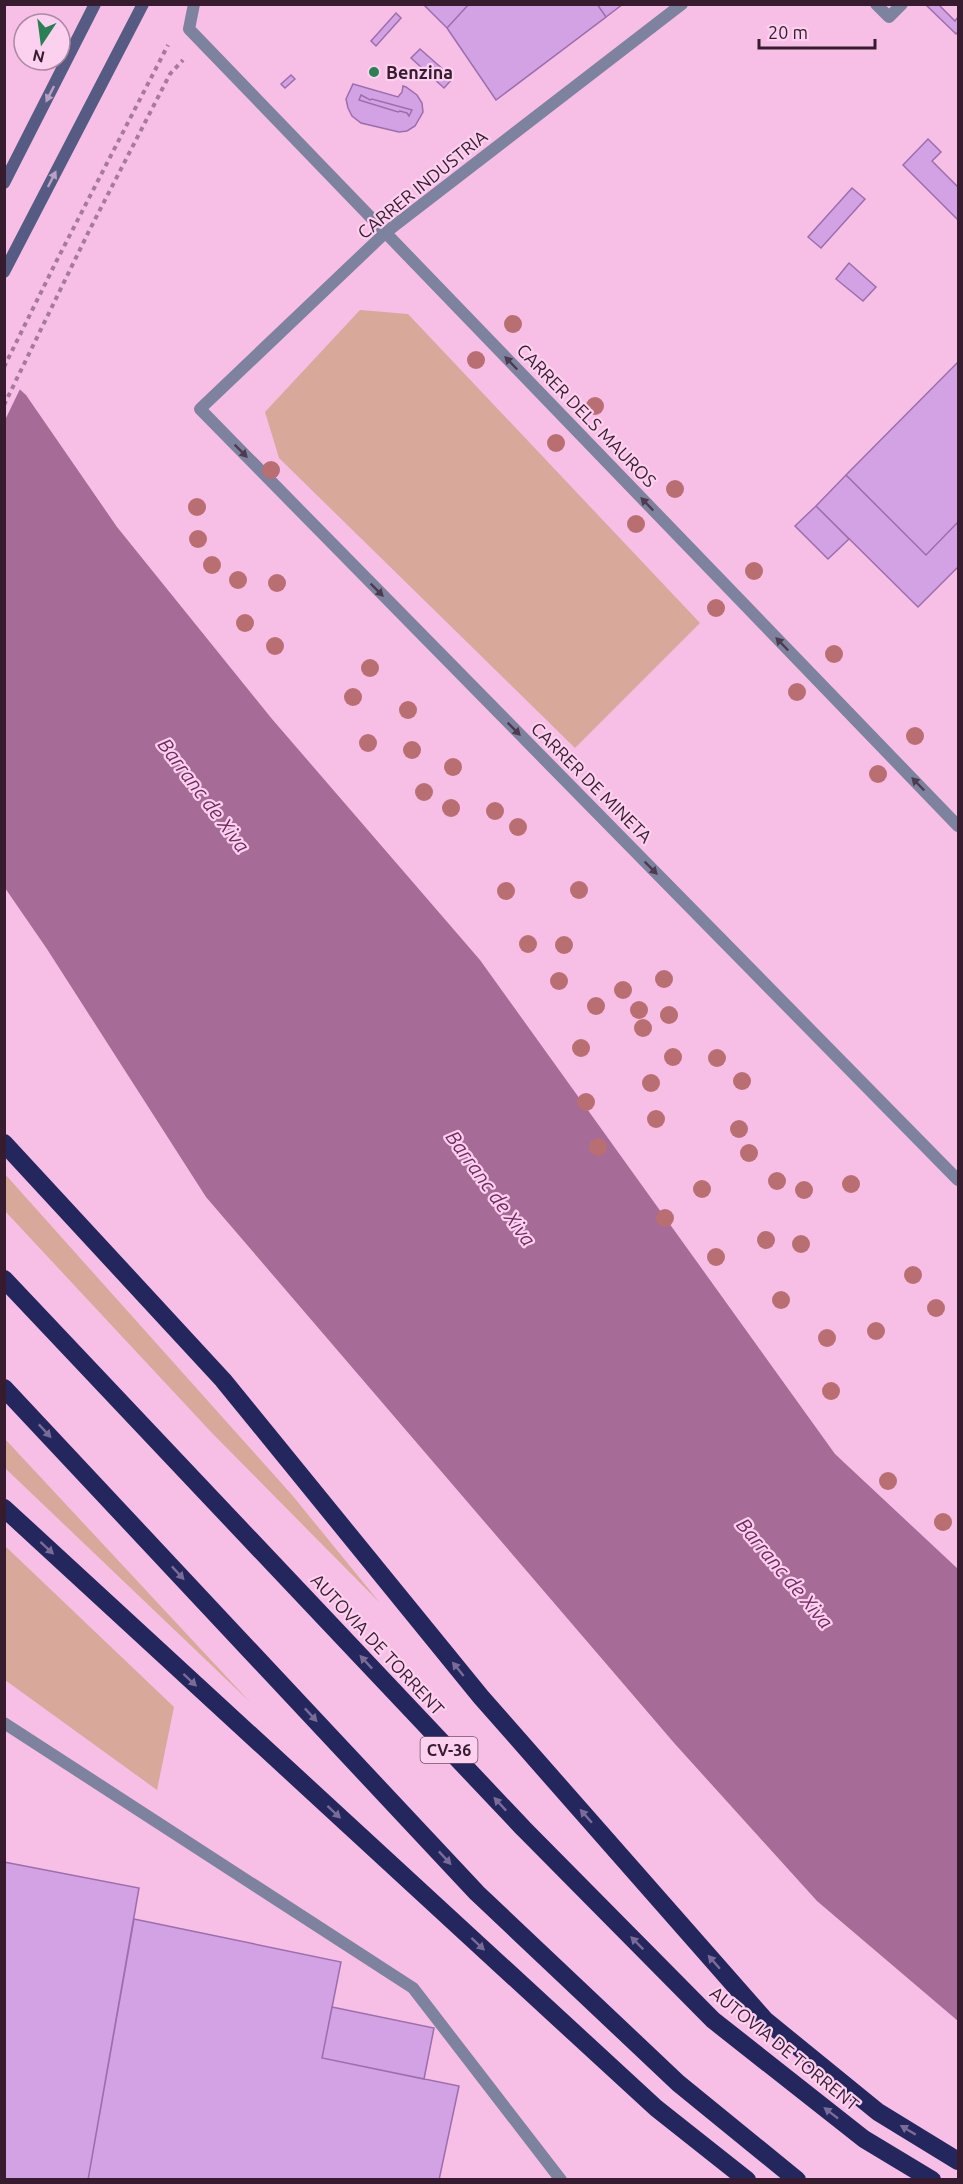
<svg xmlns="http://www.w3.org/2000/svg" width="963" height="2184" viewBox="0 0 963 2184" font-family="Ubuntu,sans-serif">
	<style>
		.green { fill: #d8a89a }
		.water { fill: #a66b96 }
		.pier { fill: #f7bee6 }
		.building { fill: #d3a2e4; stroke: #9c6eac; stroke-width: 1.5; fill-rule: evenodd }
		.lines { fill: none; stroke-linecap: round; stroke-linejoin: round }
		.path { stroke: #a77a9a; stroke-width: 4; stroke-dasharray: 4.5 4.5; stroke-linecap: butt }
		.lane { stroke: #7d829e; stroke-width: 12 }
		.street { stroke: #7d829e; stroke-width: 12 }
		.secondary { stroke: #555b83; stroke-width: 12 }
		.highway { stroke: #24275d; stroke-width: 18 }
		.tree { fill: #b96f72 }
		.oneway { fill: #b9a1c4 }
		.oneway2 { fill: #4c3b51 }
		.oneway3 { fill: #7a6b97 }
		.poi-dot { fill: #298054; stroke: #fcd0ef; stroke-width: 2 }
		.labels { text-anchor: middle; dominant-baseline: central; stroke-width: 4.5; stroke-linejoin: round; paint-order: stroke }
		.shield { fill: #fcd0ef; stroke: #725269; stroke-width: 1.5 }
		.shield-label { font-size: 16px; font-weight: bold; fill: #371c30 }
		.poi-label { font-size: 18px; font-weight: bold; fill: #371c30; stroke: #fcd0ef; text-anchor: start }
		.street-label { font-size: 18px; fill: #371c30; stroke: #fcd0ef }
		.water-label { font-size: 20px; font-style: italic; fill: #732a63; stroke: #fcd0ef }
	</style>
	<rect width="100%" height="100%" fill="#f7bee6"/>
	<path class="green" d="M360,310l48,4 292,309 -125,125 -296,-290 -14,-46z
		M4,1173l288,322 88,108 -168,-170 -207,-222z
		M4,1439h1l245,263 -245,-234z
		M4,1545l170,162 -17,83 -152,-110z"/>
	<path class="water" d="M4,375l22,20 91,132 155,192 208,241 355,494 123,115v452l-141,-120 -142,-157 -469,-547 -159,-248 -42,-61z"/>
	<path class="pier" d="M4,372l17,15 -16,33h-1z"/>
	<path class="building" d="M423,4h46l-22,24z
		M469,4h128l9,13 -110,83 -49,-72z
		M597,4h26l-17,13z
		M925,4h13l17,17 3,-4v15l-2,2z
		M396,13l5,5 -25,28 -5,-5z
		M420,49l33,29 -9,10 -33,-30z
		M291,75l4,4 -10,9 -4,-4z
		M353,84l45,13 4,-5 1,-6 3,1 11,8 5,8 1,9 -8,14 -8,5 -8,1 -38,-9 -9,-7 -4,-8 -2,-9zM361,95l9,5 2,-1 40,11 -3,6 -2,-3 -7,-2 -2,1 -39,-12z
		M361,95l9,5 2,-1 40,11 -3,6 -2,-3 -7,-2 -2,1 -39,-12z
		M928,139l13,13 -9,9 26,26v33l-55,-55z
		M852,188l13,11 -44,49 -13,-11z
		M849,263l27,24 -13,14 -27,-22z
		M958,362v160l-32,33 -80,-80z
		M846,475l80,80 32,-33v45l-40,40 -102,-101z
		M816,506l33,33 -21,20 -33,-33z
		M4,1862l135,26 -51,292h-84z
		M134,1919l207,43 -19,96 137,28 -20,94h-351z
		M332,2007l102,21 -10,51 -102,-21z"/>
	<g class="lines">
		<path class="path" d="M4,367l52,-105 112,-217
			M4,405l85,-174 81,-157 13,-14"/>
		<path class="lane" d="M876,4l13,13 13,-13
			M4,1723l409,265 148,192"/>
		<path class="street" d="M194,4l-5,25 769,797
			M682,4l-297,229 -185,176 758,771"/>
		<path class="secondary" d="M4,183l91,-179
			M4,272l139,-268"/>
		<path class="highway" d="M4,1143l219,237 258,317 284,323 113,92 80,49
			M4,1279l519,549 190,192 151,119 68,41
			M4,1388l473,505 201,190 119,97
			M4,1508l652,600 91,72"/>
	</g>
	<g class="tree">
		<circle cx="513" cy="324" r="9"/>
		<circle cx="476" cy="360" r="9"/>
		<circle cx="595" cy="406" r="9"/>
		<circle cx="556" cy="443" r="9"/>
		<circle cx="271" cy="470" r="9"/>
		<circle cx="675" cy="489" r="9"/>
		<circle cx="197" cy="507" r="9"/>
		<circle cx="636" cy="524" r="9"/>
		<circle cx="198" cy="539" r="9"/>
		<circle cx="212" cy="565" r="9"/>
		<circle cx="754" cy="571" r="9"/>
		<circle cx="238" cy="580" r="9"/>
		<circle cx="277" cy="583" r="9"/>
		<circle cx="716" cy="608" r="9"/>
		<circle cx="245" cy="623" r="9"/>
		<circle cx="275" cy="646" r="9"/>
		<circle cx="834" cy="654" r="9"/>
		<circle cx="370" cy="668" r="9"/>
		<circle cx="797" cy="692" r="9"/>
		<circle cx="353" cy="697" r="9"/>
		<circle cx="408" cy="710" r="9"/>
		<circle cx="915" cy="736" r="9"/>
		<circle cx="368" cy="743" r="9"/>
		<circle cx="412" cy="750" r="9"/>
		<circle cx="453" cy="767" r="9"/>
		<circle cx="878" cy="774" r="9"/>
		<circle cx="424" cy="792" r="9"/>
		<circle cx="451" cy="808" r="9"/>
		<circle cx="495" cy="811" r="9"/>
		<circle cx="518" cy="827" r="9"/>
		<circle cx="579" cy="890" r="9"/>
		<circle cx="506" cy="891" r="9"/>
		<circle cx="528" cy="944" r="9"/>
		<circle cx="564" cy="945" r="9"/>
		<circle cx="664" cy="979" r="9"/>
		<circle cx="559" cy="981" r="9"/>
		<circle cx="623" cy="990" r="9"/>
		<circle cx="596" cy="1006" r="9"/>
		<circle cx="639" cy="1010" r="9"/>
		<circle cx="669" cy="1015" r="9"/>
		<circle cx="643" cy="1028" r="9"/>
		<circle cx="581" cy="1048" r="9"/>
		<circle cx="673" cy="1057" r="9"/>
		<circle cx="717" cy="1058" r="9"/>
		<circle cx="742" cy="1081" r="9"/>
		<circle cx="651" cy="1083" r="9"/>
		<circle cx="586" cy="1102" r="9"/>
		<circle cx="656" cy="1119" r="9"/>
		<circle cx="739" cy="1129" r="9"/>
		<circle cx="598" cy="1147" r="9"/>
		<circle cx="749" cy="1153" r="9"/>
		<circle cx="777" cy="1181" r="9"/>
		<circle cx="851" cy="1184" r="9"/>
		<circle cx="702" cy="1189" r="9"/>
		<circle cx="804" cy="1190" r="9"/>
		<circle cx="665" cy="1218" r="9"/>
		<circle cx="766" cy="1240" r="9"/>
		<circle cx="801" cy="1244" r="9"/>
		<circle cx="716" cy="1257" r="9"/>
		<circle cx="913" cy="1275" r="9"/>
		<circle cx="781" cy="1300" r="9"/>
		<circle cx="936" cy="1308" r="9"/>
		<circle cx="876" cy="1331" r="9"/>
		<circle cx="827" cy="1338" r="9"/>
		<circle cx="831" cy="1391" r="9"/>
		<circle cx="888" cy="1481" r="9"/>
		<circle cx="943" cy="1522" r="9"/>
	</g>
	<defs><path id="oneway-solid" d="M-6-.8H1V-3.2L6.5 0L1 3.2V.8H-6Z" transform="scale(1.5)"/></defs>
	<g class="oneway">
		<use href="#oneway-solid" transform="translate(50 94) rotate(117)"/>
		<use href="#oneway-solid" transform="translate(52 179) rotate(-63)"/>
	</g>
	<g class="oneway2">
		<use href="#oneway-solid" transform="translate(511 363) rotate(-134)"/>
		<use href="#oneway-solid" transform="translate(241 451) rotate(45)"/>
		<use href="#oneway-solid" transform="translate(647 504) rotate(-134)"/>
		<use href="#oneway-solid" transform="translate(377 590) rotate(45)"/>
		<use href="#oneway-solid" transform="translate(782 644) rotate(-134)"/>
		<use href="#oneway-solid" transform="translate(514 729) rotate(45)"/>
		<use href="#oneway-solid" transform="translate(918 784) rotate(-134)"/>
		<use href="#oneway-solid" transform="translate(651 868) rotate(45)"/>
	</g>
	<g class="oneway3">
		<use href="#oneway-solid" transform="translate(45 1431) rotate(47)"/>
		<use href="#oneway-solid" transform="translate(47 1548) rotate(43)"/>
		<use href="#oneway-solid" transform="translate(178 1573) rotate(47)"/>
		<use href="#oneway-solid" transform="translate(366 1662) rotate(-133)"/>
		<use href="#oneway-solid" transform="translate(458 1669) rotate(-129)"/>
		<use href="#oneway-solid" transform="translate(190 1680) rotate(43)"/>
		<use href="#oneway-solid" transform="translate(311 1715) rotate(47)"/>
		<use href="#oneway-solid" transform="translate(500 1804) rotate(-133)"/>
		<use href="#oneway-solid" transform="translate(334 1812) rotate(43)"/>
		<use href="#oneway-solid" transform="translate(586 1816) rotate(-131)"/>
		<use href="#oneway-solid" transform="translate(445 1858) rotate(47)"/>
		<use href="#oneway-solid" transform="translate(637 1943) rotate(-135)"/>
		<use href="#oneway-solid" transform="translate(478 1944) rotate(43)"/>
		<use href="#oneway-solid" transform="translate(714 1962) rotate(-131)"/>
		<use href="#oneway-solid" transform="translate(831 2113) rotate(-142)"/>
		<use href="#oneway-solid" transform="translate(908 2130) rotate(-149)"/>
	</g>
	<circle class="poi-dot" cx="374" cy="72" r="6"/>
	<g class="labels">
		<rect class="shield" x="420.5" y="1737" width="57" height="26" rx="4.5"/>
		<g class="shield-label">
			<text x="449" y="1750">CV-36</text>
		</g>
		<g class="poi-label">
			<text x="386" y="72">Benzina</text>
		</g>
		<g class="street-label">
			<text transform="translate(422 184) rotate(-39)">CARRER INDUSTRIA</text>
			<text transform="translate(587 415) rotate(46)">CARRER DELS MAUROS</text>
			<text transform="translate(592 782) rotate(45)">CARRER DE MINETA</text>
			<text transform="translate(378 1644) rotate(47)">AUTOVIA DE TORRENT</text>
			<text transform="translate(785 2048) rotate(39)">AUTOVIA DE TORRENT</text>
		</g>
		<g class="water-label">
			<text transform="translate(204 795) rotate(53)">Barranc de Xiva</text>
			<text transform="translate(491 1188) rotate(54)">Barranc de Xiva</text>
			<text transform="translate(785 1573) rotate(50)">Barranc de Xiva</text>
		</g>
	</g>
	<rect width="963" height="2184" fill="none" stroke="#371c30" stroke-width="12"/>
	<g transform="translate(42 42) rotate(193)"><circle r="28" fill="#fcd0ef" stroke="#ad88a3" stroke-width="1.5"/>
	<path d="M0-4.5L10 22L0 15L-10 22Z" fill="#298054"/>
	<text y="-9" font-size="16" font-weight="bold" text-anchor="middle" fill="#371c30">N</text>
	</g>
	<path d="M759 39v9h116v-9" fill="none" stroke="#371c30" stroke-width="3"/>
	<text x="768" y="39" font-size="18" fill="#371c30" stroke="#fcd0ef" stroke-width="4.5" paint-order="stroke">20 m</text>
</svg>
